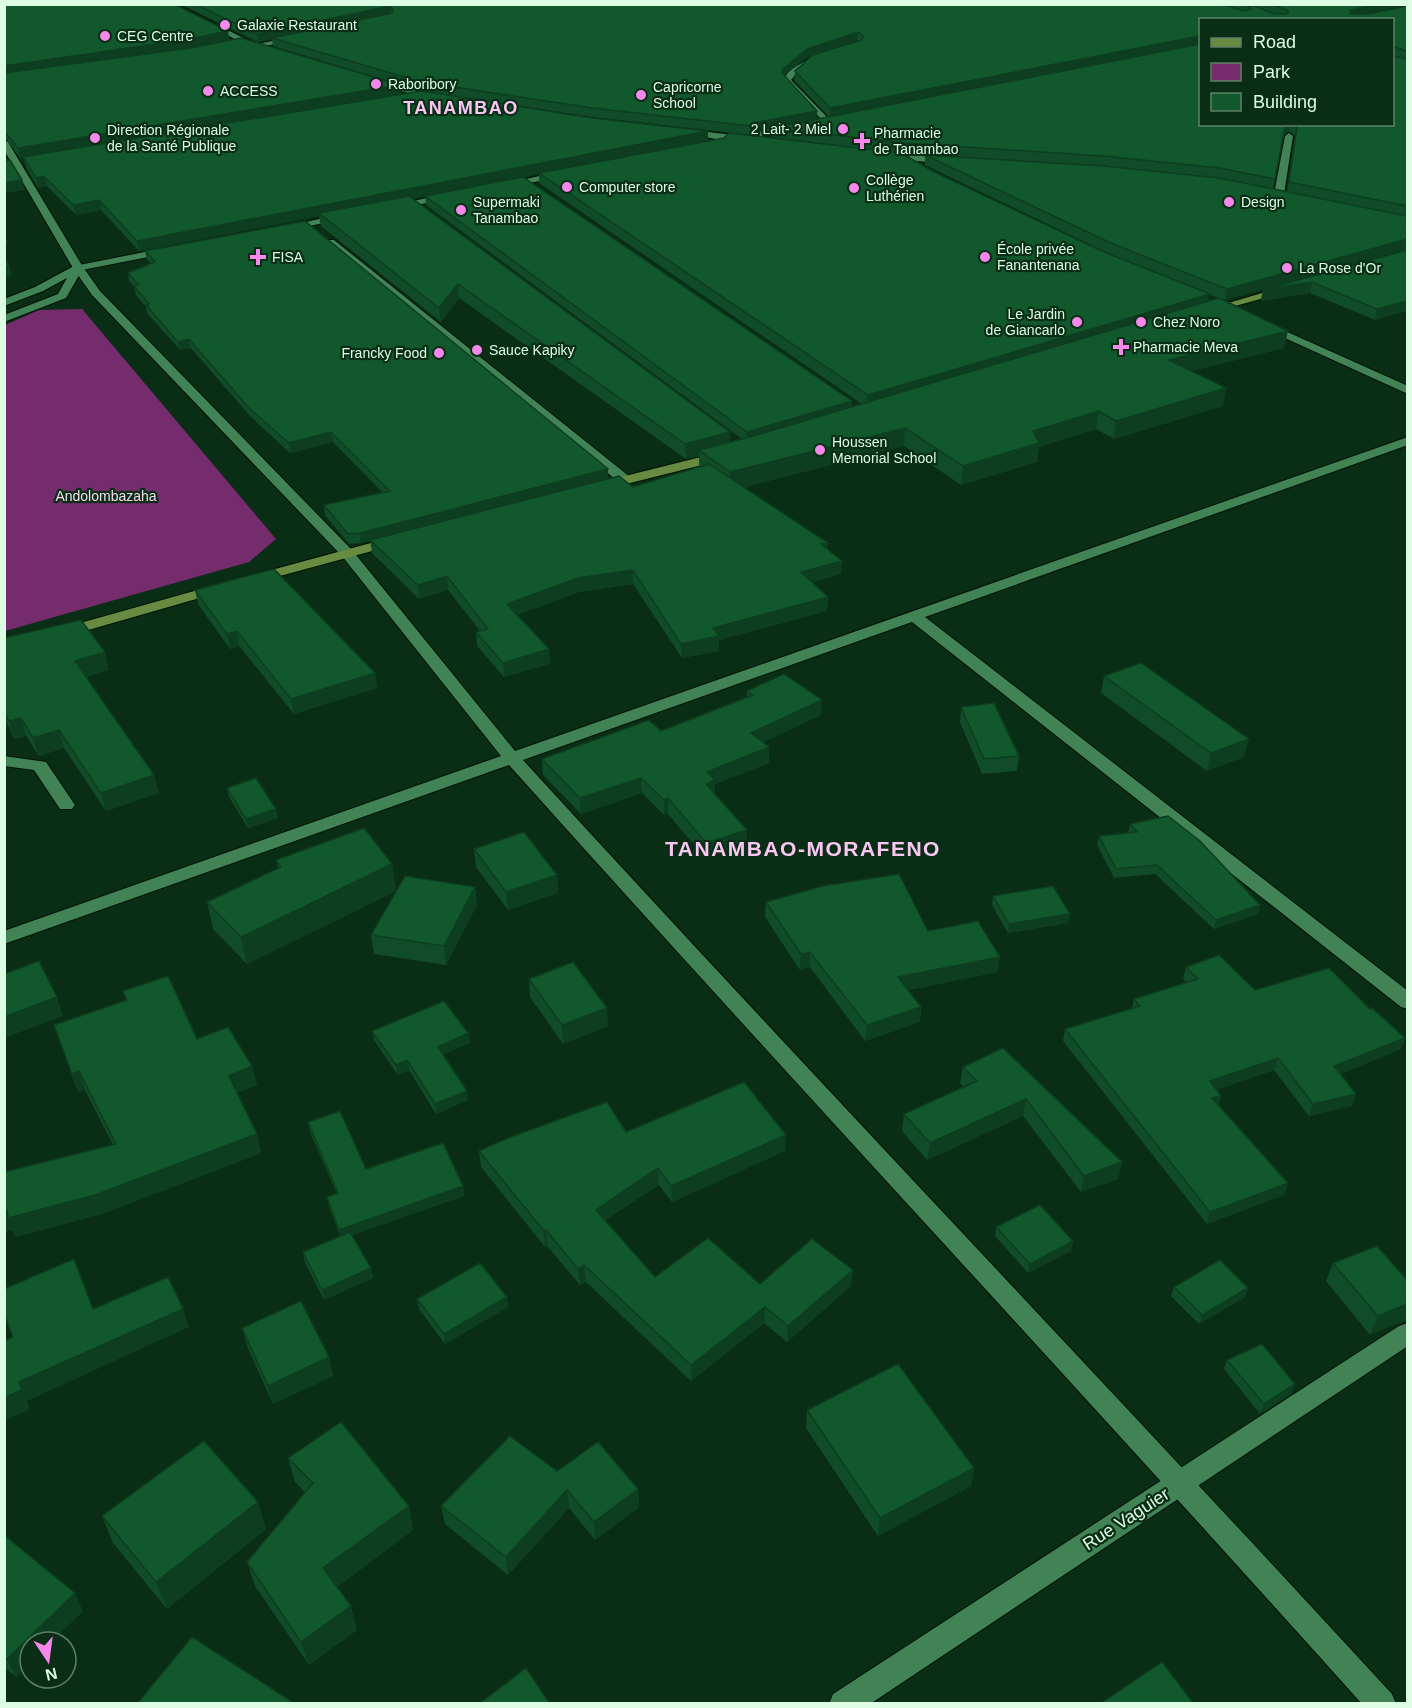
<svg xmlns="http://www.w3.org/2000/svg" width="1412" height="1708" viewBox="0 0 1412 1708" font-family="Arial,sans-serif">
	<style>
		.green { fill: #742c6d }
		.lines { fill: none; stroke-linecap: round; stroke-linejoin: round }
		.service-casing { stroke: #021306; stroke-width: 2 }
		.minor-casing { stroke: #021306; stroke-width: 2 }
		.tertiary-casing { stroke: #021306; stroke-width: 2 }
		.secondary-casing { stroke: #021306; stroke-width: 2 }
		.service { fill: #428355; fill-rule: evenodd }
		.minor { fill: #428355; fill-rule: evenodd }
		.tertiary { fill: #428355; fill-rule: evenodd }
		.secondary { fill: #698b41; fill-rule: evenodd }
		.wall { fill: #0f4c27; fill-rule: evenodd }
		.shaded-wall { fill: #0d3e20 }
		.building { fill: #12582d; stroke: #0d3e20; stroke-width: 1.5 }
		.poi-dot { fill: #f788eb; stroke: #0a2d16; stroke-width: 2 }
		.labels { text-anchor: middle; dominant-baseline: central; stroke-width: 4.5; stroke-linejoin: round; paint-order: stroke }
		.far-poi-label { font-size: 14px; fill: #dcfde3; stroke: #0a2d16; text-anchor: start }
		.far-park-label { font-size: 14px; fill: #f2daee; stroke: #0a2d16 }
		.far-district-label { font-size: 18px; font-weight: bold; letter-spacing: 1.5px; fill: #fac7f2; stroke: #0a2d16 }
		.near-street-label { font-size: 18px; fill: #dcfde3; stroke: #0a2d16 }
		.district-label { font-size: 21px; font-weight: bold; letter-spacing: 1.5px; fill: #fac7f2; stroke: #0a2d16 }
	</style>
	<rect width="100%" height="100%" fill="#0a2d16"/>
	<path class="green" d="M82,309l194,230 -27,23 -244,69v-306l34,-15z"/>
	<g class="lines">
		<defs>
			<path id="service" d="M294,36l3,4 -43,8 -4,-2z
				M1289,133l4,3 -9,58 -5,3 -5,-3 11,-58z
				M4,756l42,6 29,43 -3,4h-12l-26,-39 -30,-4z"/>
			<path id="minor" d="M817,54l7,2 -28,18 -5,6 37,38 1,2 -4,3 -42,-43 7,-10z
				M4,140l4,2 75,125 17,24 252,259 163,201 893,-314v8l-483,172 483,374v18l-7,-2 -489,-385 -389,138c287,314 581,621 869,934l4,10h-34c-282,-315 -571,-624 -853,-939l-505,179v-13l497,-175 -159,-200 -250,-261 -19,-27 -69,-118z
				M326,240h8l296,237 2,3 -2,3h-10l-294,-239z
				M1267,323l141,63v8l-145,-66 -2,-2z"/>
			<path id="tertiary" d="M164,4h10l88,43 -7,2z
				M379,81l58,14 1,2 -4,2 -58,-14 -1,-2z
				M794,124l4,3 -1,2 -44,10 -4,4h-13l-56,-11 4,-3 57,7z
				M886,153l63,5 4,3 -4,3 -66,-6 -1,-2z
				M562,171l5,3 -2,2 -61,12 -5,-3z
				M450,193l3,1v4l-58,11 -5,-3z
				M344,213l5,3 -2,2 -61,13 -5,-3z
				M170,247l5,3 -1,2 -92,18 -16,28 -62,24v-7l54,-21 9,-16 -24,13 -39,15v-7l31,-12 39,-21z
				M1408,1323v23l-538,358h-41l4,-10 566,-368z"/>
			<path id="secondary" d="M1285,286l5,3 -1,2 -79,22 -5,-3z
				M721,452l5,1 1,3 -1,3 -124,31 -7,-4 2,-3z
				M393,537l5,1 2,3 -2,3 -144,39 -7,-4 2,-3z
				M219,584l5,1 2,3 -2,3 -160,46 -8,-5 3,-3z"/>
		</defs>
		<use href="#service" class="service-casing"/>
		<use href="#minor" class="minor-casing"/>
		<use href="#tertiary" class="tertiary-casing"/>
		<use href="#secondary" class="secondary-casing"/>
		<use href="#service" class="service"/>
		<use href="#minor" class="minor"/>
		<use href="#tertiary" class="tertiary"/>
		<use href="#secondary" class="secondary"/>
	</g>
	<path class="wall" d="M4,4l224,27 1,9 171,45 1,9 -381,64 -14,-19h-2z
		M180,4h1227l-41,10 41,-8v243l-182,51 59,48 -93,23 32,35 -109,33 -18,-10 -57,18 -2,15 -76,23 -57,-39 -160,41 84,62 13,25 -29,8 16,15 -1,14 -108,29v11l-37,7 -49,-74 -54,8 -62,23 32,34 1,15 -46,13 -27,-31 -1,-14 4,-1 -32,-41 -29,9 -47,-46 -2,-13 -9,3 -12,1 -24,-29 -1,-10 59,-12 -50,-51 -43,11 -39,-36 -60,-69 -11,2 -33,-37 -1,-6 -10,-12 -2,-9 -5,-5 -1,-8 23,-10 -4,-3 -2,-9 463,228 25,8 66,-20v-11l-13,3 -227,-161 -18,24 -120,-96 -2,-10 -180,35 -38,-41 -25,5 -29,-29 -9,2 -12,-21 -3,-10 685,-16 226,31 170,80 106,42 -2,7 10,-3 -106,-43 -187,-90v-10l293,23 -116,-12 -199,-13 -132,-16 1,-8 -19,4 -2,2 -158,-18 -171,-26 -149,-45 -1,-7 -14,3zM1200,20l192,104h-192zM857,40l2,1 -64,30 -1,9 35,37 -12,2 -33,-43 23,-19zM1289,131l6,5 -8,56 -14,-3 10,-54zM539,174v9l323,221 -10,3 -427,-211 1,9 316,234 -12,3v-10l-318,-234z
		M1407,250l-32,70 -65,-27 -49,8 2,-11z
		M195,590l180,83 2,15 -83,26 -55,-68 -9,3 -32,-45z
		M4,638l105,32 -23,7 73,116 -53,18 -42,-63 -25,8 -13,-20 -12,3 -6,-14 -4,1z
		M1104,676l140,81 -37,14 -106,-78z
		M747,691l74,24 -58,27 6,21 -54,21v10l32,36v16l-41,13 -38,-45 -4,1 -22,-22 -61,21 -38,-39 -1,-16 119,-28 86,-33z
		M961,707l58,49 -2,15 -35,3 -22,-52z
		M227,788l51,30 -30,10 -19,-31z
		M1130,824l130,81 -2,9 -44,15 -59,-55 -41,4 -17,-33 2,-9 29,-3z
		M474,849l83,26 1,18 -50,17 -32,-43z
		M276,860l116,4 4,27 -149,73 -34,-35 -6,-27 71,-33z
		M475,887l2,18 -31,60 -72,-11 -3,-19z
		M993,896l75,27 -60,10 -16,-28z
		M766,902l162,29 70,41 -90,18 13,17 -1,15 -55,19 -55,-74 -10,3 -35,-53z
		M1186,967l69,23 115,19 35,29 -4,11 -61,25 12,32 -43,10 -35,-46 -58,20 5,6 -3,9 70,78 -4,12 -77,29 -144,-183 2,-12 67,-20 2,-10 52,-17 -3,-3z
		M529,979l79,47 -45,18 -33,-47z
		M123,991l74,48 55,27 5,19 -20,8 20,41 4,19 -159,61 -87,23 -3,-7 101,-85 -28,-55 -7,2 -24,-67 72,-25z
		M372,1031l96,2 2,10 -27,11 25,46 -32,14 -27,-44 -11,5 -24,-35z
		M1003,1048l119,114 -4,17 -37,13 -58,-76 -96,44 -25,-29 2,-17 60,-27 -4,-4 3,-16z
		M308,1122l58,47 97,17 1,10 -112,39 19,33 2,10 -49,22 -19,-38 -2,-10 37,-16 -11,-29 -2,-10 10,-3 -27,-62z
		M626,1132l159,19 -113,51 -13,-17 -54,35 50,57 105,7 91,2 -64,56 -23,-19 -73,58 -105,-99 -6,3 -33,-39 -2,1 -64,-80 -2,-16z
		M996,1227l77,14 -2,10 -43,22 -33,-37z
		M1333,1263l74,17 -37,55 -44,-54z
		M1174,1287l71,10 -46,27 -28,-28z
		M507,1297l1,10 -63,37 -26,-35 -2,-10z
		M242,1328l87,29 4,19 -60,28 -26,-58z
		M1227,1360l65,33 -32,21 -36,-45z
		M807,1410l167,58 -3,18 -93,50 -72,-108z
		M288,1458l121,48 4,24 -76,57 20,43 -48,35 -54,-79 -8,-24 58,-70 -10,-10z
		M557,1471l81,18 1,18 -44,33 -26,-32 -61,67 -63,-51 -4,-18z
		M258,1502l8,27 -99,80 -54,-66 -11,-27z
		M4,1535l79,76 -32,31h-21v21l-14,14 -12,-10z"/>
	<path class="shaded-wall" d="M1375,4h32l-57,14 1,-8z
		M390,6l1,8 -119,24v1l-14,3 -1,-8z
		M228,31l1,9 -37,8 -188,27v-9z
		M858,32l-1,8 -50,17 -26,21 1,-8 25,-21z
		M1200,36v8l-370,73v-9z
		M400,85l1,9 -381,64 -2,-10z
		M817,111v9l-45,8v1l-19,4 -2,2v-9l2,-3z
		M1287,124h3l-1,7 -6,5 2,-10z
		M708,131v10l-386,75 -3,-3v3l-180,35 -2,-10z
		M5,150l2,10 -3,1v-10z
		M44,176l3,10 -9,2 -2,-10z
		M22,180l3,10 -21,3v-10z
		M99,200l2,10 -25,5 -3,-10z
		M4,233l4,11h-4z
		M1407,239v10l-182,51 2,-11z
		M9,265l3,11 -8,2v-12z
		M1312,282l-2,11 -49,8 2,-11z
		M458,284l1,14 -18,24 -2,-14z
		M1210,294l-3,11 -340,102 1,-12z
		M1407,301v10l-32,9 2,-11z
		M1288,331l-4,17 -119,30 4,-18z
		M189,339l2,9 -11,2 -2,-8z
		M1226,388l-3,18 -109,33 2,-18z
		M852,401v11l-105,31v-11z
		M1099,411l-3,18 -57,18 -2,15 -76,23 2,-19 70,-35z
		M905,428l-1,18 -174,45v-19z
		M331,432l2,10 -43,11 -1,-10z
		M730,432v16l-31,2v6l-13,3 -1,-15z
		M608,469v10l-247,64 -1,-10z
		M828,543l-1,13 -6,-12z
		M842,561l-1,13 -41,12 1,-14z
		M633,570v14l-54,8 -71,26 -1,-14 71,-26z
		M447,576l1,14 -29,9 -1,-14z
		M828,597l-1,14 -108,29v11l-37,7 -1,-14 32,-16z
		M237,631l2,15 -9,3 -3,-15z
		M549,649l1,15 -46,13 -1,-14z
		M105,652l4,18 -29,9 -5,-18z
		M375,673l2,15 -83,26 -3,-15z
		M822,700l-1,15 -70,33v-15z
		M4,715l4,10 -4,1z
		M21,718l5,18 -12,3 -5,-18z
		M59,730l5,18 -25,8 -6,-18z
		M1249,739l-5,18 -37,14 4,-18z
		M769,747v16l-54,21v12l-9,3 1,-27z
		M154,775l5,18 -53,18 -5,-18z
		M641,778l1,15 -61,21 -1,-16z
		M668,798v16l-4,1v-15z
		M276,809l2,9 -30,10 -2,-9z
		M747,830v16l-41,13v-16z
		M392,864l4,27 -149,73 -6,-27z
		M557,875l1,18 -50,17 -2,-18z
		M475,887l2,18 -31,60 -2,-19z
		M1260,905l-2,9 -44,15 2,-9z
		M1070,914l-2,9 -60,10 1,-9z
		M810,952v15l-10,3 1,-16z
		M1000,957l-2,15 -102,21 2,-16z
		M57,997l6,19 -59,22v-21z
		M921,1007l-1,15 -55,19 2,-16z
		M607,1008l1,18 -45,18 -1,-19z
		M468,1033l2,10 -31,13 -1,-9z
		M1405,1038l-4,11 -71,29 4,-12z
		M1278,1058l-4,12 -68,23 4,-12z
		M407,1060l2,10 -11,5 -2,-10z
		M252,1066l5,19 -23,9 -5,-18z
		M79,1071l6,19 -7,2 -6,-18z
		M467,1091l1,9 -32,14 -1,-10z
		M1356,1094l-4,12 -43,10 4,-12z
		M1221,1096l-3,12 -6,-10z
		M1026,1099l-3,17 -96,44 3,-17z
		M257,1134l4,19 -159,61 -87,23 -3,-7 -8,3v-22z
		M786,1135l-1,16 -113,51 -1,-16z
		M1122,1162l-4,17 -37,13 3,-16z
		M658,1168l1,17 -62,41 -1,-16z
		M1288,1183l-4,12 -77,29 3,-12z
		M463,1186l1,10 -123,43 -2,-9z
		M546,1230l1,16 -2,1 -1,-16z
		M1073,1241l-2,10 -43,22 2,-9z
		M584,1265l2,17 -6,3 -2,-16z
		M371,1268l2,10 -49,22 -2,-10z
		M853,1270l-2,16 -64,56 1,-16z
		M1248,1288l-3,9 -46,27 3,-9z
		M507,1297l1,10 -63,37 -1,-10z
		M1407,1304v16l-37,15 8,-19z
		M765,1307l-1,16 -73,58v-16z
		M183,1309l6,18 -162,74 3,8 -26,12v-23l15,-16z
		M329,1357l4,19 -60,28 -5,-18z
		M1295,1384l-3,9 -32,21 4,-10z
		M974,1468l-3,18 -93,50 2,-18z
		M638,1489l1,18 -44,33 -1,-18z
		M567,1490l2,18 -61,67 -2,-18z
		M258,1502l8,27 -99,80 -11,-27z
		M409,1506l4,24 -83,62 -7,-24z
		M75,1593l8,18 -32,31h-21v21l-14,14 -9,-18z
		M351,1606l6,24 -48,35 -8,-23z"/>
	<path class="building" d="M4,4h170l54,27 -38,8 -186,27z
		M195,4h1028l20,7 8,-2 -1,-3 -4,-2h4l24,10h13l2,-3 -18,-7h104l-24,6 -1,4h18l39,-8v45l-12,-4 -3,2v-29h-192v16l-370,72 -35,-37 18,-16 49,-15 1,-4 -5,-4 -51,17 -25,21v3l35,38 -64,12 -2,3 -158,-18 -172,-26 -149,-44 120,-25 1,-3 -3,-4 -133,28z
		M241,38l159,47 -382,63 -14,-17v-58l187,-25z
		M1200,44v80h87l-2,2 -10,53 -55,-11 -116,-12 -200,-13 -132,-15z
		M1392,52l1,4 14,3v147l-118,-24 8,-55 -3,-3h98z
		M421,91l171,27 116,13 -571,110 -38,-41 -26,5 -29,-29 -8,2 -13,-21z
		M729,133l172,20 33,19 170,80 106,42 -342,101 -329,-222 185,-35z
		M925,155l178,11 116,12 188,38v23l-180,50 -114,-45z
		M10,160l12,20 -18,3v-22z
		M523,177l329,224 -105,31 -322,-236z
		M409,196l321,236 -45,12 -227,-160 -19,24 -120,-95z
		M305,221l303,248 -248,64 -12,1 -24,-29 66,-14 -59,-59 -42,11 -40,-35 -60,-69 -11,3 -32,-37 3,-1 -15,-18 5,-1 -11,-12 27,-11 -10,-11z
		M1407,250v51l-30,8 -65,-27 -49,8z
		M4,260l5,5 -5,1z
		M1219,298l69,33 -119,29 57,28 -110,33 -17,-10 -66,20 6,12 -76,23 -58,-38 -175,44 -31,-22 51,-13z
		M709,464l119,79 -7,1 21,17 -41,11 27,25 -115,31 6,8 -38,8 -48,-74 -55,8 -71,26 42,45 -46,14 -27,-31 12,-3 -41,-53 -29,9 -48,-45 249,-64 14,11z
		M274,569l101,104 -84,26 -54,-68 -10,3 -32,-44z
		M81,620l24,32 -30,9 79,114 -53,18 -42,-63 -26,8 -12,-20 -12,3 -5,-9v-74z
		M1141,663l108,76 -38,14 -107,-77z
		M784,674l38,26 -71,33 18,14 -62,25 8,8 -9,4 41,46 -41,13 -38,-45 -4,2 -23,-22 -61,20 -38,-39 107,-39 12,11 92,-36 -6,-4z
		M994,703l25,53 -35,3 -23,-52z
		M256,778l20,31 -30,10 -19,-31z
		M1168,816l32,25 60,64 -44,15 -59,-55 -41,4 -17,-33 38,-4 -7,-8z
		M364,828l28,36 -151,73 -34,-35 74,-35 -5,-7z
		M524,832l33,43 -51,17 -32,-43z
		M899,874l29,57 50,-10 22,36 -102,20 23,30 -54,18 -57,-73 -9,2 -35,-52 57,-16z
		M405,876l70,11 -31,59 -73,-11z
		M1053,886l17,28 -61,10 -16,-28z
		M1219,955l36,35 74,-22 41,41 2,-1 33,30 -71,28 22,28 -43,10 -35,-46 -68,23 11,15 -9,2 76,85 -78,29 -145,-183 75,-23 -6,-7 64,-20 -12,-12z
		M39,961l18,36 -53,20v-43z
		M573,962l34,46 -45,17 -33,-46z
		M168,976l29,63 31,-12 24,39 -23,10 28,58 -162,61 -87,23 -1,-8 -3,1v-39l112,-28 -37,-73 -7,3 -18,-49 73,-25 -4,-9z
		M444,1001l24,32 -30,14 29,44 -32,13 -28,-44 -11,5 -24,-34z
		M1003,1048l119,114 -38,14 -58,-77 -96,44 -26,-29 73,-33 -14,-14z
		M744,1082l42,53 -115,51 -13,-18 -62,42 59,67 53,-39 52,46 52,-45 41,31 -65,56 -23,-19 -74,58 -107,-100 -6,4 -32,-39 -2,1 -65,-80 29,-13 99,-36 19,30z
		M340,1111l26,58 77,-26 20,43 -124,44 -12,-33 11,-4 -30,-71z
		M1040,1205l33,36 -43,23 -34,-37z
		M350,1232l21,36 -49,22 -19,-38z
		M1377,1246l30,34v24l-29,12 -45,-53z
		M74,1259l19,50 75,-32 15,32 -164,73 3,8 -18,8v-57l9,-4 -9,-24v-24z
		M1220,1260l28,28 -46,27 -28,-28z
		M480,1263l27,34 -63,37 -27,-35z
		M301,1301l28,56 -61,29 -26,-58z
		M1262,1344l33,40 -31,20 -37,-44z
		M898,1364l76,104 -94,50 -73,-108z
		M341,1422l68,84 -86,62 28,38 -50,36 -54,-80 66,-79 -25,-25z
		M510,1436l47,35 41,-29 40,47 -44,33 -27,-32 -61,67 -65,-51z
		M204,1441l54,61 -102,80 -54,-66z
		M4,1535l71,58 -68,66 -3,-1z
		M192,1637l102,66 1,1h-158z
		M1162,1662l32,42h-94z
		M526,1668l24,36h-71z"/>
	<g class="poi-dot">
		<circle cx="225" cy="25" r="6"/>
		<circle cx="105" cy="36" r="6"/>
		<circle cx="376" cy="84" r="6"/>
		<circle cx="208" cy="91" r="6"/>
		<circle cx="641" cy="95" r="6"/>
		<circle cx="843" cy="129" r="6"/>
		<circle cx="95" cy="138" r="6"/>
		<path d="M859 132h6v6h6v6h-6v6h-6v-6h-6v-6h6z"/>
		<circle cx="567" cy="187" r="6"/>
		<circle cx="854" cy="188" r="6"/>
		<circle cx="1229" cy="202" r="6"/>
		<circle cx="461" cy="210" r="6"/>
		<path d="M255 248h6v6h6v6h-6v6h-6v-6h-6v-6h6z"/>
		<circle cx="985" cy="257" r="6"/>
		<circle cx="1287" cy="268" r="6"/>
		<circle cx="1077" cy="322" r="6"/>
		<circle cx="1141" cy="322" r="6"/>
		<path d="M1118 338h6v6h6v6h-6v6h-6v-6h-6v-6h6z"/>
		<circle cx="477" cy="350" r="6"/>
		<circle cx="439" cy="353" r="6"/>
		<circle cx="820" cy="450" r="6"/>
	</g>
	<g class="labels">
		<g class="far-poi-label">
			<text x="237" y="25">Galaxie Restaurant</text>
			<text x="117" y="36">CEG Centre</text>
			<text x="388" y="84">Raboribory</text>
			<text x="653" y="87">Capricorne<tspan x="653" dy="16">School</tspan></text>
			<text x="220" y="91">ACCESS</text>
			<text x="831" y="129" text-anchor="end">2 Lait- 2 Miel</text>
			<text x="107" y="130">Direction Régionale<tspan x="107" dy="16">de la Santé Publique</tspan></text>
			<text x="874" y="133">Pharmacie<tspan x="874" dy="16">de Tanambao</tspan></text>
			<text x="866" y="180">Collège<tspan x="866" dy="16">Luthérien</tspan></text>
			<text x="579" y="187">Computer store</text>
			<text x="473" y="202">Supermaki<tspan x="473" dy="16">Tanambao</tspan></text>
			<text x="1241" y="202">Design</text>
			<text x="997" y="249">École privée<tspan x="997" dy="16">Fanantenana</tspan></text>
			<text x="272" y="257">FISA</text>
			<text x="1299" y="268">La Rose d'Or</text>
			<text x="1065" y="314" text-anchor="end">Le Jardin<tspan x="1065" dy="16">de Giancarlo</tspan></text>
			<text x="1153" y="322">Chez Noro</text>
			<text x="1133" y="347">Pharmacie Meva</text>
			<text x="489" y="350">Sauce Kapiky</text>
			<text x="427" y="353" text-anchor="end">Francky Food</text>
			<text x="832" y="442">Houssen<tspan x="832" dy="16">Memorial School</tspan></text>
		</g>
		<g class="far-park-label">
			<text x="106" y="496">Andolombazaha</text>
		</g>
		<g class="far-district-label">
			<text x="461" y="108">TANAMBAO</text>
		</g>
		<g class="near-street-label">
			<text transform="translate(1126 1519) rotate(-33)">Rue Vaguier</text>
		</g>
		<g class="district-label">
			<text x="803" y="848">TANAMBAO-MORAFENO</text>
		</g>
	</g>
	<rect width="1412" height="1708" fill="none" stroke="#dcfde3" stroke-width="12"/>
	<rect x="1199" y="18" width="195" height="108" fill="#0a2d16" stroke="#5e8068" stroke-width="1.5"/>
	<rect x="1211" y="38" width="30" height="9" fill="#698b41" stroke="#5e8068" stroke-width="1.5"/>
	<text x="1253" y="48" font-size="18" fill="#dcfde3">Road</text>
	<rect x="1211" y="63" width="30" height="18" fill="#742c6d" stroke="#5e8068" stroke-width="1.5"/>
	<text x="1253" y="78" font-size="18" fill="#dcfde3">Park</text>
	<rect x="1211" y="93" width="30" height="18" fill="#12582d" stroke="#5e8068" stroke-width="1.5"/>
	<text x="1253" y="108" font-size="18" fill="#dcfde3">Building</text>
	<g transform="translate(48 1660) rotate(167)"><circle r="28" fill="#0a2d16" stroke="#5e8068" stroke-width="1.5"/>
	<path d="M0-4.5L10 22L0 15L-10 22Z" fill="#f788eb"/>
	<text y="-9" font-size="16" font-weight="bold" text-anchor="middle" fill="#dcfde3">N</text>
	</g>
</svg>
